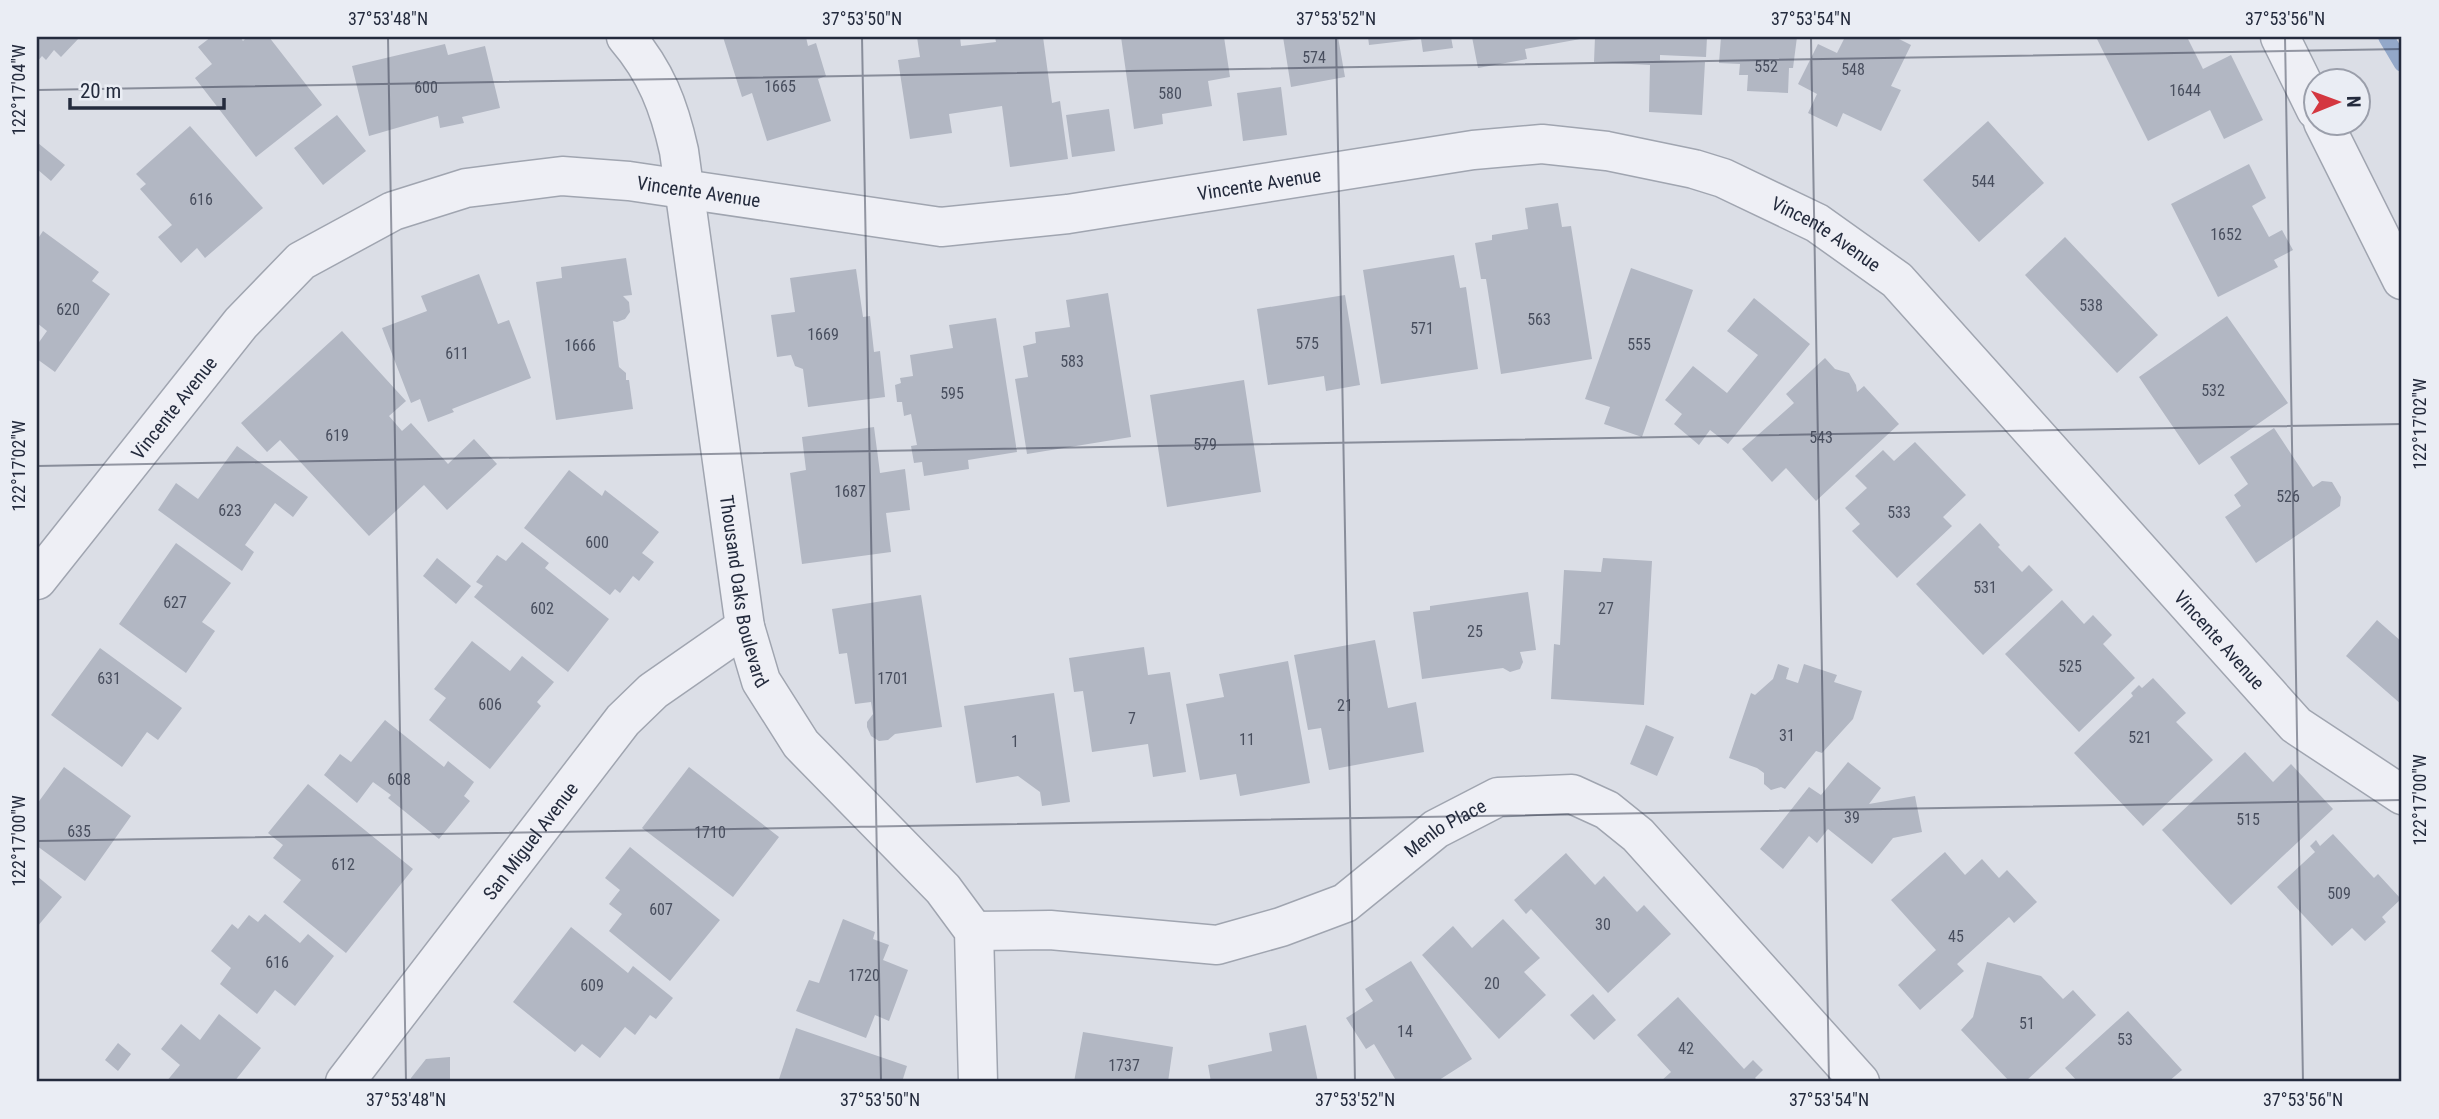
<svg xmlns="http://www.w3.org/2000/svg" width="2439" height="1119" viewBox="0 0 2439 1119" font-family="'Roboto Condensed',sans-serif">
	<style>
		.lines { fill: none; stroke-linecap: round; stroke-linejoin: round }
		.stream { stroke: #93a8c9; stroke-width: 16 }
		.building { fill: #b2b7c3 }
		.street-casing { stroke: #a0a5b0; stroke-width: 41 }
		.street { stroke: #eeeff5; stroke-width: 38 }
		.ticks { fill: none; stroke: #242b3d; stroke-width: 2; stroke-opacity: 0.45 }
		.labels { text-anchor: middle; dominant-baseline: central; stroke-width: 6; stroke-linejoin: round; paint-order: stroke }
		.number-label { font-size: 16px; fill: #484e5e }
		.street-label { font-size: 19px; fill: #242b3d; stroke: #eaedf4 }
		.neatline { fill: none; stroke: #242b3d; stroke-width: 2.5 }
		.ticks-label { font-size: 18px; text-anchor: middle; fill: #242b3d }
	</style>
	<rect width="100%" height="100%" fill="#dbdee6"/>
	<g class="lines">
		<path class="stream" d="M2386,37l16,27"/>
	</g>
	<path class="building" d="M37,37h43l-19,20 -7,-7 -8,10 -4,-4 -5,6z
		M211,37h29l3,4 4,-4h22l53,68 -66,52 -61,-79 17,-14 -14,-17z
		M723,37h83l2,9 8,-3 10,33 -8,3 13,42 -64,20 -15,-48 -10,4z
		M917,37h43l1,9 35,-4 -1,-5h48l9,66 8,-2 8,58 -58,8 -8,-61 -53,8 3,19 -42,6 -12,-79 22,-3z
		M1121,37h103l6,40 -22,4 4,25 -50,8 1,10 -29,5z
		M1283,37h55l7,40 -54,10z
		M1368,37h83l2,11 -30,4 -2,-13 -52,6z
		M1472,37h114v1l-61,11 2,10 -49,9z
		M1595,37h112l-1,20 -46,-2v5l45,2 -3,53 -53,-3 1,-47 -56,-3z
		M1721,37h76l-4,31h-4l-1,25 -41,-2 1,-16h-9l1,-11 -21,-1z
		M1845,37h50l16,8 -20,41 10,4 -20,41 -38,-18 -6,14 -29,-14 9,-19 -19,-10 20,-40 19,9z
		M2096,37h91l16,32 28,-14 32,65 -39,19 -14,-29 -62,31z
		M445,44l3,11 37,-9 15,62 -38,9 2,6 -24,5 -2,-12 -69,20 -17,-70z
		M1281,87l6,48 -44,6 -6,-48z
		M1109,109l6,42 -43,6 -6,-42z
		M337,115l29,36 -43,34 -29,-37z
		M1988,121l56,62 -65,59 -56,-62z
		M190,126l73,82 -58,50 -8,-10 -16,15 -23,-26 14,-12 -32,-36 6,-5 -10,-10z
		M38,143l27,22 -14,16 -14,-12z
		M2249,164l17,34 -14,8 17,31 13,-7 11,20 -19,10 4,7 -60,30 -47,-93z
		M1558,203l4,24 9,-1 21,133 -91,15 -15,-95h-5l-6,-36 17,-3v-5l36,-6 -3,-21z
		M43,231l56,41 -7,9 18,13 -55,78 -18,-13v-14l10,-14 -10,-8v-83z
		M2065,237l93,98 -41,38 -92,-98z
		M1454,255l6,33 6,-1 12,82 -97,15 -18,-114z
		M626,258l6,37 -9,1 6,6 1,10 -5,7 -8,3 -4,-1 6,46 7,6v7h3l4,29 -77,11 -20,-138 26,-4 -1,-11z
		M1631,268l62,22 -51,147 -38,-13 6,-17 -25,-8z
		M856,269l7,48 7,-1 4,36 6,-1 5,46 -77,10 -5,-38 -8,-3 -4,-11 -14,2 -6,-42 24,-3 -5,-34z
		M479,274l19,50 11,-4 22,58 -79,31 2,3 -26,10 -8,-23 -9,4 -29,-75 45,-17 -6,-15z
		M1108,293l23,144 -104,17 -12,-75 13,-2 -5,-31 13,-3 -1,-11 35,-5 -4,-27z
		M1345,295l15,90 -34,6 -2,-15 -56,9 -11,-76z
		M1754,298l56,46 -82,100 -18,-14 -11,15 -25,-21 8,-10 -17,-14 28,-34 34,27 31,-38 -31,-24z
		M2227,316l61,87 -89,62 -60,-88z
		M996,318l21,134 -49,8 1,9 -45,7 -2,-14 -8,1 -3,-17 6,-1 -6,-31 -7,2 -2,-14h-5l-2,-17 6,-2 -1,-5 13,-2 -3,-21 43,-7 -4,-23z
		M342,331l64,70 -17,15 13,15 9,-8 37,41 26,-25 23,25 -50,46 -23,-25 -55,51 -89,-96 -13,12 -26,-29z
		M1825,358l10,11 14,4 7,12 1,7 7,-6 35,38 -83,77 -30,-33 -14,14 -30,-33 52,-46 -8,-9z
		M1244,380l17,112 -94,15 -17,-112z
		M874,427l6,46 25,-4 5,41 -24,3 5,39 -89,12 -12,-91 16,-3 -4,-33z
		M2274,428l39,59 9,-6 10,1 9,15 -1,9 -84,57 -31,-46 16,-11 -7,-11 14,-11 -18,-27z
		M1915,442l51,53 -23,22 9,9 -55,52 -45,-47 8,-7 -15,-16 22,-20 -12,-12 28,-26 11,11z
		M237,446l71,51 -15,20 -18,-14 -30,42 9,7 -12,19 -84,-61 18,-27 22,16z
		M569,470l33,26 3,-6 54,42 -17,21 12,9 -15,19 -6,-5 -13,17 -5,-4 -5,6 -86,-67z
		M1980,523l20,22 -2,2 24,25 7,-7 24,25 -70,65 -67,-71z
		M522,542l27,21 -4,5 64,51 -41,53 -94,-75 9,-11 -7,-4 21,-27 9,6z
		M176,543l55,40 -29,39 13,9 -29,42 -67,-49z
		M437,558l34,28 -15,18 -33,-28z
		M1603,558l49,3 -8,144 -93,-6 3,-55 6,1 4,-75 37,2z
		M1528,592l8,58 -16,2 3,10 -3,7 -10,3 -7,-4 -81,11 -9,-67 17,-2v-4z
		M921,595l21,132 -47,7 -7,6 -9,1 -8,-5 -4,-9v-5l6,-8 -2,-12 -16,2 -8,-51 -8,1 -7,-45z
		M2062,600l22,24 9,-9 19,20 -9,9 32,34 -56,54 -74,-78z
		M2377,620l25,22v63l-56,-49z
		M1375,640l13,68 28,-6 8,50 -95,18 -8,-42 -13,2 -14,-75z
		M472,641l38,30 12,-15 32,26 -17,20 4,4 -51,63 -61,-49 17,-22 -12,-9z
		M1144,647l4,28 22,-3 16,100 -33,5 -5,-33 -56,8 -9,-61 -9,1 -5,-34z
		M100,648l82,60 -24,32 -11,-8 -25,35 -71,-52z
		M1288,661l22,122 -70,13 -4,-22 -36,6 -14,-76 38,-7 -5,-23z
		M1778,664l11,4 -3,11 12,4 6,-19 33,11 -3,7 28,9 -9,28 -31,34 -6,-2 -31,38 -4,-2 -10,3 -7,-6v-11l-7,-5 -28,-10 22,-65 4,2 18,-16z
		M2153,678l33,35 -10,9 37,38 -70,66 -69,-73 59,-57 -2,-3 8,-8 3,3z
		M1054,693l16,109 -28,4 -2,-14 -22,-16 -42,7 -12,-77z
		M385,720l59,47 4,-6 26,21 -10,14 6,5 -31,38 -51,-41 3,-3 -18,-13 -16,21 -33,-28 16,-21 11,8z
		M1646,725l28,12 -17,39 -27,-12z
		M2245,752l28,30 18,-18 42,45 -102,96 -69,-75z
		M1848,762l33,26 -12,16 46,-8 7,36 -29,6 -21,26 -44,-35 -11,14 -8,-7 -26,33 -23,-20 49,-62 12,8z
		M64,767l67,49 -46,65 -48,-35v-42z
		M689,767l90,70 -46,60 -91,-69z
		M308,784l105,85 -67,84 -63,-51 18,-22 -28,-22 10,-13 -15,-12z
		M2333,834l41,44 4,-4 23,25 -19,18 4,5 -21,19 -13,-13 -20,18 -55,-59 38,-35 -5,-6 6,-6 4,6z
		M630,847l90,73 -50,61 -61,-50 13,-17 -13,-10 11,-14 -15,-12z
		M1945,852l20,23 17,-16 17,19 8,-8 30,32 -23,21 -5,-6 -52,47 7,7 -44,39 -22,-25 38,-35 -45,-50z
		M1566,853l29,32 9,-9 33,36 7,-7 27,29 -63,59 -77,-84 -5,5 -12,-14z
		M37,876l25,21 -25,30z
		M265,914l35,29 8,-9 26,22 -39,50 -20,-16 -18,24 -37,-30 11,-16 -20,-17 21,-27 6,5 11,-14 9,7z
		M843,919l32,13 -2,7 16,6 -6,15 25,10 -19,51 -14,-6 -9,23 -70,-27 13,-31 10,3z
		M1503,919l37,39 -16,14 22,23 -47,44 -77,-84 31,-29 19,22z
		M571,927l57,46 5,-7 40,32 -17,21 -6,-4 -15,20 -10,-8 -25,31 -18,-14 -7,8 -62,-50z
		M1411,961l61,98 -36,23h-39l-23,-38 -8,5 -20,-31 27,-17 -8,-12z
		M1987,962l54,14 22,23 10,-9 23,25 -71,67h-15l-49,-52 12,-13z
		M1593,994l23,26 -22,20 -24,-25z
		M1678,997l66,72 9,-9 10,10 -8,8 4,4h-99l11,-10 -34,-37z
		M2128,1011l54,59 -14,12h-90l-13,-14z
		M219,1014l42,34 -27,34h-68l14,-17 -19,-16 20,-25 19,16z
		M1306,1025l12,57h-107l-3,-17 64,-14 -3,-18z
		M796,1028l111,38 -5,16h-124z
		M1083,1032l90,15 -5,35h-94z
		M118,1043l13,11 -13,17 -13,-11z
		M450,1057v25h-39v-4l15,-19z"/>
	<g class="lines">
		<defs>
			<g id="street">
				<path id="s1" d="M626,37c30,35 43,69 53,114l66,476 16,54 40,63 142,145 31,42 4,151"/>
				<path d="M2280,37l36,73"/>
				<path d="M2323,122l79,158"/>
				<path id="s2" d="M37,580l204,-257 60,-62 92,-50 73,-23 96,-12 67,5 312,46 127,-13 405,-64 69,-6 65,7 87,18 29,9 94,45 80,57 399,445 106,70"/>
				<path id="s3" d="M974,931l76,-1 167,15 64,-18 64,-24 91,-74 62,-32 74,-3 35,16 31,25 222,247"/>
				<path id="s4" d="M345,1082l278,-362 30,-29 92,-64"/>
			</g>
		</defs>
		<use href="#street" class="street-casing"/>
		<use href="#street" class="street"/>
	</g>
	<path class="ticks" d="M388,37l18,1045M862,37l19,1045M1336,37l19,1045M1811,37l18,1045M2285,37l18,1045M37,90l2365,-41M37,466l2365,-42M37,841l2365,-41"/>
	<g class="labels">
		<g class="number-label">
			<text x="1314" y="57">574</text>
			<text x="1766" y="66">552</text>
			<text x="1853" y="69">548</text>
			<text x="780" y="86">1665</text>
			<text x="426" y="87">600</text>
			<text x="2185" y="90">1644</text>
			<text x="1170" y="93">580</text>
			<text x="1983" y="181">544</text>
			<text x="201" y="199">616</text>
			<text x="2226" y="234">1652</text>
			<text x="2091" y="305">538</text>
			<text x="68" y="309">620</text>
			<text x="1539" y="319">563</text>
			<text x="1422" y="328">571</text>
			<text x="823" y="334">1669</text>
			<text x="1307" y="343">575</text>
			<text x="1639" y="344">555</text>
			<text x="580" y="345">1666</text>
			<text x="457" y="353">611</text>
			<text x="1072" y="361">583</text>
			<text x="2213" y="390">532</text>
			<text x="952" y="393">595</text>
			<text x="337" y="435">619</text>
			<text x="1821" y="437">543</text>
			<text x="1205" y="444">579</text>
			<text x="850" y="491">1687</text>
			<text x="2288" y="496">526</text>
			<text x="230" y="510">623</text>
			<text x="1899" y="512">533</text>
			<text x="597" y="542">600</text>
			<text x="1985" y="587">531</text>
			<text x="175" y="602">627</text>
			<text x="542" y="608">602</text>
			<text x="1606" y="608">27</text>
			<text x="1475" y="631">25</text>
			<text x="2070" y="666">525</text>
			<text x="109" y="678">631</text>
			<text x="893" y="678">1701</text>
			<text x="490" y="704">606</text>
			<text x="1345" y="705">21</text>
			<text x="1132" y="718">7</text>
			<text x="1787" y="735">31</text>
			<text x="2140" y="737">521</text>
			<text x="1247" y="739">11</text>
			<text x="1015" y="741">1</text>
			<text x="399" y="779">608</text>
			<text x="1852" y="817">39</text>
			<text x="2248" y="819">515</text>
			<text x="79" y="831">635</text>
			<text x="710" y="832">1710</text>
			<text x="343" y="864">612</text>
			<text x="2339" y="893">509</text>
			<text x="661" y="909">607</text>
			<text x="1603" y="924">30</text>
			<text x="1956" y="936">45</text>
			<text x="277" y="962">616</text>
			<text x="864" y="975">1720</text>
			<text x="1492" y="983">20</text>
			<text x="592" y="985">609</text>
			<text x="2027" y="1023">51</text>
			<text x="1405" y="1031">14</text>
			<text x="2125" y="1039">53</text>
			<text x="1686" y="1048">42</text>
			<text x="1124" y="1065">1737</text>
		</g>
		<g class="street-label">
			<text stroke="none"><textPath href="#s2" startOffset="1396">Vincente Avenue</textPath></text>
			<text stroke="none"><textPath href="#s2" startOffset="830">Vincente Avenue</textPath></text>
			<text stroke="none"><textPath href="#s2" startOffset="1984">Vincente Avenue</textPath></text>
			<text stroke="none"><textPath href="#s2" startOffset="220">Vincente Avenue</textPath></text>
			<text stroke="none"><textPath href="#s1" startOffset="572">Thousand Oaks Boulevard</textPath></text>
			<text stroke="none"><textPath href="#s2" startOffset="2552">Vincente Avenue</textPath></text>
			<text stroke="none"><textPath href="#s3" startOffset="504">Menlo Place</textPath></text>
			<text stroke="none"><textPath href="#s4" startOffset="304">San Miguel Avenue</textPath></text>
		</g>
	</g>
	<rect width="2439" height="1119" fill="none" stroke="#eaedf4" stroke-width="77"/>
	<g transform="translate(2337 102) rotate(89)"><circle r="33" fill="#eaedf4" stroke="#9b9fab" stroke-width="2"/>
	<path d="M0-5L12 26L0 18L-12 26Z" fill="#d43740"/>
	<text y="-10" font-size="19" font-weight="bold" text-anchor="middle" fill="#242b3d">N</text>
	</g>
	<path d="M70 98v10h154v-10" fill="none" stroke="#242b3d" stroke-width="3.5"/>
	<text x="80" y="98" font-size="21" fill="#242b3d" stroke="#eaedf4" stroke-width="5" paint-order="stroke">20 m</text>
	<rect x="38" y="38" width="2362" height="1042" class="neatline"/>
	<g class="ticks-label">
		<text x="388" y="25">37°53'48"N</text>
		<text x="862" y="25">37°53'50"N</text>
		<text x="1336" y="25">37°53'52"N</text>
		<text x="1811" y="25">37°53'54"N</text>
		<text x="2285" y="25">37°53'56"N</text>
		<text transform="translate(19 90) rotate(-90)" y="6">122°17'04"W</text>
		<text transform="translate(2420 424) rotate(-90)" y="6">122°17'02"W</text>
		<text transform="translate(19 466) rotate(-90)" y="6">122°17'02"W</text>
		<text transform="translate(2420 800) rotate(-90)" y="6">122°17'00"W</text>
		<text transform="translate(19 841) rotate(-90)" y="6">122°17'00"W</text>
		<text x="406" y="1106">37°53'48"N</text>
		<text x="880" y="1106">37°53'50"N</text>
		<text x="1355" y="1106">37°53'52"N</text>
		<text x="1829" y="1106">37°53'54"N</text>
		<text x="2303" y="1106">37°53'56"N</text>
	</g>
</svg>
